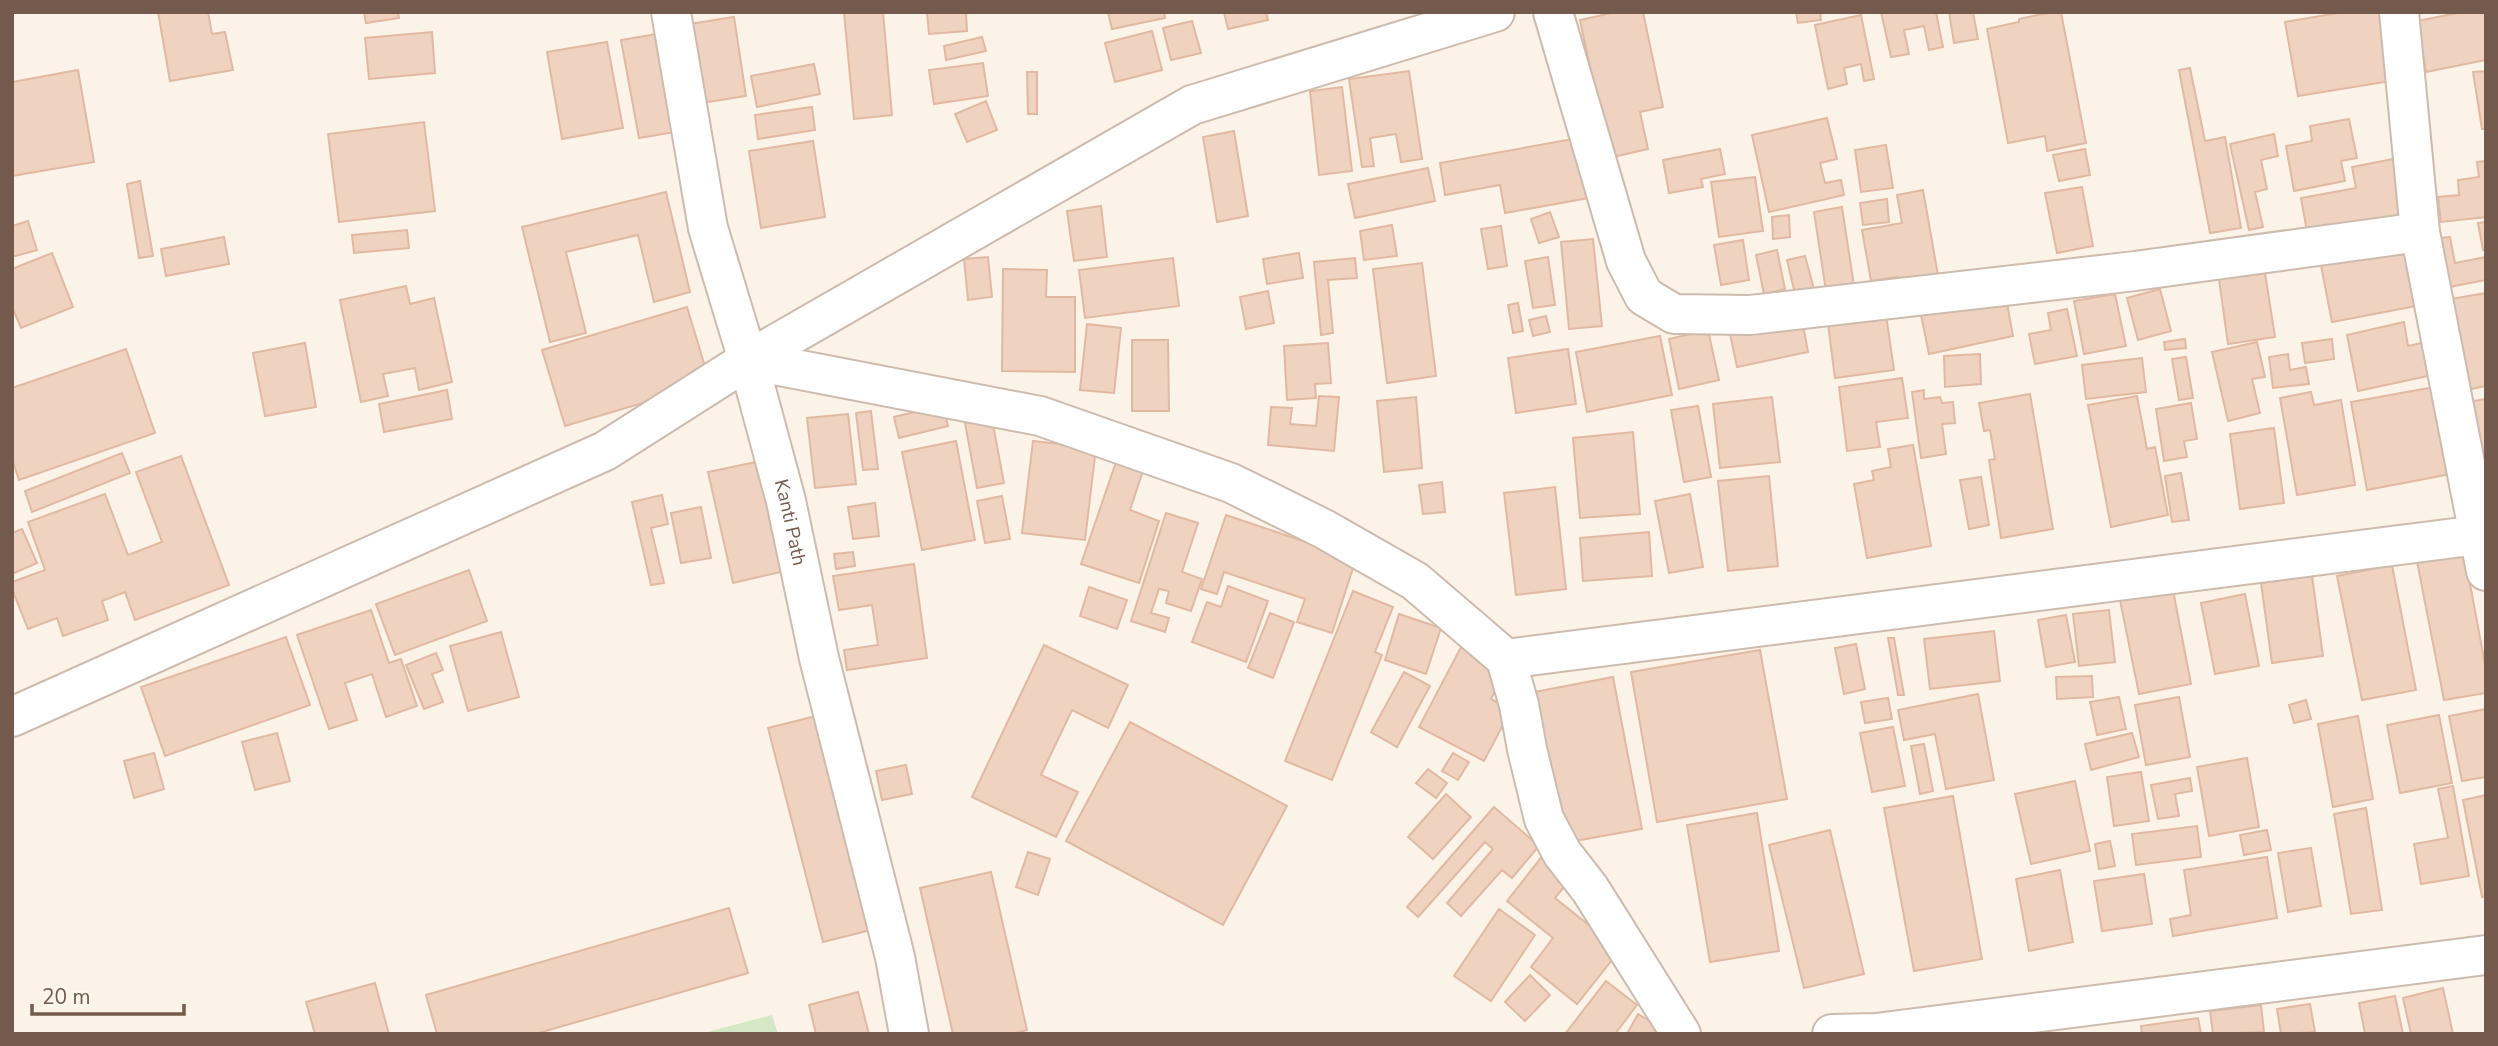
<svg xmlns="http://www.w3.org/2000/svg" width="2498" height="1046" viewBox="0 0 2498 1046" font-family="'Nunito Sans',sans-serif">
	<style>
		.green { fill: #d5e8c6 }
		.building { fill: #efd2c0; stroke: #e1b9a2; stroke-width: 2 }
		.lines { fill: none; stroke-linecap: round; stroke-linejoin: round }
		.minor-casing { stroke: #cdbbae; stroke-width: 42 }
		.minor { stroke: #fff; stroke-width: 38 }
		.labels { text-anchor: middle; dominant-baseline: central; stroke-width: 5; stroke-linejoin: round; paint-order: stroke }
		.street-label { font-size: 19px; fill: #745a4d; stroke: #fef7ee }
	</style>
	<rect width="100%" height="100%" fill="#fbf3e7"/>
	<path class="green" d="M772,1015l6,19h-78z"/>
	<path class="building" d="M158,12h50l4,22 13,-2 8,38 -63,11z
		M364,12h34l1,6 -33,5z
		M844,12h39l9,103 -38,4z
		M927,12h39l1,19 -38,3z
		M1108,12h56l1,6 -53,11z
		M1224,12h42l2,8 -40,9z
		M1616,12h27l20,95 -23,5 8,37 -39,9 -29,-138z
		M1796,12h24l1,8 -23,3z
		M1881,12h55l7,35 -14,3 -5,-24 -20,4 5,24 -18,3z
		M1949,12h24l5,27 -24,4z
		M2052,12h9l25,131 -39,8 -2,-15 -37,7 -21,-114 32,-7v-3z
		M2344,12h41l12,68 -99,16 -13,-74z
		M2463,12h23v48l-60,12 -9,-51z
		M1861,15l13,64 -10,2 -3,-17 -17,4 3,16 -19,5 -13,-64z
		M734,17l12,79 -51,8 -12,-79z
		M1192,21l9,32 -30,7 -8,-32z
		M1152,31l10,39 -47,12 -10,-39z
		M432,32l3,41 -66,6 -4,-41z
		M657,34l18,98 -36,6 -18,-98z
		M982,37l4,14 -40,9 -2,-14z
		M607,42l16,86 -61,11 -15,-87z
		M983,63l5,33 -54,8 -5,-34z
		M814,64l6,30 -63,13 -6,-31z
		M2190,68l15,73 20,-4 16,91 -31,5 -31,-163z
		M78,70l16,92 -82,14v-94z
		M1409,71l13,88 -21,3 -5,-28 -26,4 4,28 -12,1 -13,-88z
		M2486,71v58h-4l-9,-57z
		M1027,72h10v42h-9z
		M1342,87l10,84 -33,4 -9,-84z
		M986,101l11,29 -30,12 -12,-28z
		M812,107l3,23 -57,9 -3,-24z
		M1827,118l10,41 -17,4 5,20 16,-3 3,15 -75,17 -17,-77z
		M2349,119l8,39 -16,3 4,20 -51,10 -8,-45 26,-5 -2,-15z
		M424,122l11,89 -96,11 -11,-88z
		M1234,131l14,85 -31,6 -14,-85z
		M2274,134l4,22 -17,4 6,29 -12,3 8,35 -14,3 -19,-86z
		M1584,137l11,60 -90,16 -5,-28 -55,10 -5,-32z
		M813,141l12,76 -64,11 -12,-77z
		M1886,145l7,43 -32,4 -6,-42z
		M1720,149l5,25 -24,5 2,8 -34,6 -6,-33z
		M2085,149l5,26 -31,6 -6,-26z
		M2393,159l11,60 -96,18 -7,-39 55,-10 -4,-21z
		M2486,161v56l-45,5 -3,-25 21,-2 -1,-15 21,-3 -2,-15z
		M1428,168l7,33 -80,17 -7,-34z
		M1755,177l8,54 -44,6 -8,-55z
		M140,181l13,75 -14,2 -12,-74z
		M2082,187l11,59 -36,7 -12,-60z
		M1923,190l16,91 -39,6 -2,-10 -27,4 -9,-51 40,-7 -5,-28z
		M666,192l24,100 -36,10 -16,-67 -72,17 20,81 -36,9 -28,-115z
		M1887,199l2,23 -26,3 -3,-22z
		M1101,206l6,51 -33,4 -7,-50z
		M1842,207l12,79 -28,5 -12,-79z
		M1550,212l9,25 -20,6 -8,-24z
		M1789,215l1,22 -17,2 -1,-22z
		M28,221l9,29 -25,7v-31z
		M2486,222v28h-3l-5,-27z
		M1392,225l5,31 -33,4 -4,-29z
		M1501,226l6,40 -19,3 -7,-40z
		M407,230l2,18 -55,5 -2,-18z
		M2413,231l14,73 -95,18 -14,-72z
		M224,237l5,27 -63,12 -5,-27z
		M2450,237l5,26 31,-6v23l-37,7 -9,-49z
		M1593,239l9,87 -33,3 -8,-87z
		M1743,240l6,40 -28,5 -7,-40z
		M1777,250l8,39 -21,5 -8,-39z
		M52,253l21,54 -52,21 -9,-21v-38z
		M1299,253l4,25 -36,6 -4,-25z
		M1805,256l9,33 -19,5 -8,-34z
		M988,257l4,40 -24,3 -4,-41z
		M1548,257l7,48 -22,3 -8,-47z
		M1173,258l6,48 -94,12 -6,-48z
		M1355,258l2,20 -29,2 5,53 -12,2 -7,-73z
		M1422,263l14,113 -49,7 -14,-114z
		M1003,269l44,1 -1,27h29v75l-73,-1z
		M2265,273l10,64 -47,7 -9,-65z
		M406,286l4,18 24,-6 18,84 -33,8 -4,-22 -32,6 5,22 -27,6 -21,-102z
		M2160,289l11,42 -33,9 -11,-42z
		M1268,291l6,32 -28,6 -6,-32z
		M2005,292l8,44 -84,18 -9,-44z
		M2486,293v93l-24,5 -17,-91z
		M2115,294l11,52 -42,8 -10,-53z
		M1518,303l5,28 -10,2 -5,-28z
		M687,307l23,76 -145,43 -23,-76z
		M1885,308l9,62 -59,8 -8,-62z
		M2067,309l10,47 -42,8 -6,-30 22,-4 -3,-17z
		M1546,316l4,16 -17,4 -4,-16z
		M1802,319l6,33 -71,15 -7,-33z
		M2404,322l4,24 27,-6 7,33 -84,18 -11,-56z
		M1087,324l34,4 -7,65 -34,-3z
		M1708,330l11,50 -40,9 -10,-50z
		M1660,336l12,59 -85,17 -11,-60z
		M2185,339l1,9 -21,2 -1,-8z
		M2332,339l2,20 -29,4 -3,-20z
		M1132,340h36l1,71h-37z
		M2257,342l8,35 -13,2 8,34 -32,8 -16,-69z
		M305,343l11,64 -51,9 -12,-63z
		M1328,343l3,40 -16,1 1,14 -29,2 -3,-54z
		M126,349l29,84 -136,47 -7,-21v-71z
		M1568,349l8,55 -60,9 -8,-55z
		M1980,354l1,30 -36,3 -1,-31z
		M2288,354l2,16 16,-3 3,17 -36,4 -4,-31z
		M2186,357l7,41 -14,2 -7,-41z
		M2142,358l4,34 -60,7 -4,-34z
		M1902,378l6,40 -32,4 4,25 -33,4 -8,-64z
		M2440,386l16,87 -89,17 -16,-88z
		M447,390l5,29 -68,13 -5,-28z
		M1924,390v9l16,-2 2,6 11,-1 2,21 -13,1 4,30 -25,4 -9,-66z
		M2311,392l3,13 27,-5 14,85 -58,10 -17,-97z
		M2030,394l23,135 -52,9 -12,-78 6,-1 -5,-29 -6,1 -5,-28z
		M1319,396l20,1 -5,54 -66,-6 3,-38 21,1 -2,16 26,2z
		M2137,396l10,53 8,-2 13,68 -57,12 -23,-122z
		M1416,397l6,71 -38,4 -7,-71z
		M1772,397l8,65 -60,6 -7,-64z
		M2486,399v75l-19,-72z
		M2191,403l6,36 -13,2 3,16 -23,4 -8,-52z
		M943,405l5,21 -49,12 -5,-21z
		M1698,406l13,71 -27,5 -13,-72z
		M871,411l7,58 -15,1 -7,-57z
		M848,414l8,70 -41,4 -8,-70z
		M992,419l12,64 -27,5 -12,-65z
		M2274,428l10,75 -44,6 -10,-75z
		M1633,432l7,82 -60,4 -7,-80z
		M956,441l19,99 -53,10 -20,-98z
		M1033,441l63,7 -11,92 -63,-7z
		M1913,445l18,101 -64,12 -13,-74 20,-4 -2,-9 19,-4 -3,-18z
		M122,453l8,20 -98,39 -7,-21z
		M181,456l48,129 -94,35 -10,-28 -23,9 6,19 -45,16 -6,-18 -29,11 -16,-40v-7l33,-12 -17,-48 77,-28 23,61 34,-13 -26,-70z
		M761,461l24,110 -52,12 -25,-111z
		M1116,462l27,9 -13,39 29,11 -20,62 -58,-19z
		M2181,473l8,47 -17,2 -7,-46z
		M1769,476l9,90 -50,5 -10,-90z
		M1981,477l8,48 -20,4 -9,-49z
		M1442,482l3,30 -22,2 -4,-29z
		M1555,487l11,102 -50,6 -12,-102z
		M1690,494l13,73 -34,6 -14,-72z
		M662,495l6,29 -17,4 13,55 -13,2 -19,-83z
		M1002,496l8,43 -25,4 -8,-42z
		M875,503l4,33 -26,3 -5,-32z
		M701,507l10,51 -30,5 -10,-50z
		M1166,513l32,10 -16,49 20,7 -11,32 -25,-8 3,-12 -10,-2 -8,24 18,5 -4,14 -34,-11z
		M1226,515l130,44 -24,74 -35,-11 8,-23 -81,-27 -7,22 -16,-5z
		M22,529l15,34 -25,11v-41z
		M1649,532l3,44 -69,5 -3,-43z
		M2463,547l23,122v24l-42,7 -28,-144z
		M853,552l2,14 -19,3 -2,-15z
		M914,564l13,94 -80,12 -3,-20 34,-5 -6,-40 -33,5 -6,-34z
		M2392,565l24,125 -54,10 -25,-124z
		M469,570l18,51 -92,34 -19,-51z
		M2312,576l11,80 -51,7 -11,-80z
		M1228,586l40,15 -22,61 -54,-20 15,-40 14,5z
		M1089,587l38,13 -10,29 -37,-13z
		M2173,590l18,94 -52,10 -19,-94z
		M1353,591l40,16 -18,45 7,3 -50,125 -47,-19z
		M2245,594l14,72 -44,8 -14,-71z
		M371,610l18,53 12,-4 16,47 -31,11 -14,-43 -27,9 12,37 -28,9 -32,-94z
		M2109,610l6,52 -36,4 -6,-52z
		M1270,613l24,9 -21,56 -25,-10z
		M1399,614l42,14 -15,46 -41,-14z
		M2066,615l9,47 -29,5 -8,-47z
		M1994,631l6,50 -70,8 -6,-50z
		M501,632l18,65 -51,14 -18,-65z
		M286,637l24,68 -145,51 -24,-69z
		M1888,638h6l10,57h-6z
		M1856,644l9,45 -21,5 -9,-46z
		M1044,645l84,40 -20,43 -36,-18 -31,65 37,17 -22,45 -84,-40z
		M1461,647l45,23 -15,29 20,11 -27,51 -65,-34z
		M1760,650l27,149 -130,23 -26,-150z
		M436,653l7,17 -11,4 11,28 -19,7 -18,-44z
		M1404,672l26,14 -33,61 -26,-15z
		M2092,676l1,21 -36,2 -1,-22z
		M1613,677l29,152 -84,15 -29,-151z
		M1978,694l16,86 -48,9 -11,-55 -31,6 -6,-30z
		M2119,697l7,32 -29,6 -7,-33z
		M2179,697l11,60 -44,8 -11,-60z
		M1888,698l4,21 -27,4 -4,-21z
		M2306,700l5,19 -17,4 -5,-18z
		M2486,709v68l-24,4 -13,-65z
		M824,714l55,214 -56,14 -55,-214z
		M2439,715l13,68 -52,10 -13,-68z
		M2358,716l15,83 -40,8 -15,-83z
		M1130,722l157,84 -64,119 -157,-84z
		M1893,727l12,59 -33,6 -12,-59z
		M277,733l13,48 -35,9 -13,-48z
		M2132,733l7,24 -48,13 -6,-26z
		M1924,744l9,47 -13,3 -9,-48z
		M154,753l10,36 -30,9 -10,-37z
		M1453,753l16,9 -11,18 -16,-9z
		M2247,758l12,69 -50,9 -12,-69z
		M906,765l6,29 -30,6 -6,-29z
		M1428,769l19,14 -11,15 -20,-15z
		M2141,772l8,49 -35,5 -7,-49z
		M2190,778l2,13 -17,3 4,22 -21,3 -7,-34z
		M2075,781l15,70 -59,13 -16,-70z
		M2453,786l16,90 -48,8 -7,-40 34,-6 -10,-49z
		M1446,794l25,23 -38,42 -25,-22z
		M2486,795v101l-4,1 -19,-97z
		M1953,796l29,163 -68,12 -30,-163z
		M1494,807l45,39 -27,32 -10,-8 -41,46 -14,-13 46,-54 -8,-7 -67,75 -11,-10z
		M2366,808l16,102 -31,4 -17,-100z
		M1757,813l22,138 -69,11 -23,-137z
		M2197,826l4,31 -65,8 -4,-31z
		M1830,830l34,144 -60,14 -35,-143z
		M2267,830l4,20 -27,5 -4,-20z
		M2110,841l5,25 -16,3 -4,-25z
		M2311,848l10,58 -33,6 -10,-59z
		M1028,852l22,7 -12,36 -22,-8z
		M1544,854l28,23 -17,21 65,52 -43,54 -46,-37 22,-29 -46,-37z
		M2267,857l10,61 -104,18 -3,-17 21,-4 -7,-45z
		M2060,870l13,72 -44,9 -13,-72z
		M991,872l36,158 -15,4h-59l-33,-146z
		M2144,874l8,50 -50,7 -8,-50z
		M729,908l19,65 -213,61h-98l-11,-39z
		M1499,909l36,26 -44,66 -37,-25z
		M1530,975l20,20 -25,26 -20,-19z
		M1606,981l31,24 -22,29h-50z
		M375,983l14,51h-74l-9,-32z
		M2443,988l10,46h-42l-8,-36z
		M858,992l11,42h-53l-7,-29z
		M2395,996l8,38h-38l-6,-31z
		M2310,1004l5,28 -34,2 -4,-25z
		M2261,1005l3,27 -51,2 -3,-23z
		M1638,1014l32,19v1h-43z
		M2198,1018l3,16h-59l-1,-8z"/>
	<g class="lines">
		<defs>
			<g id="minor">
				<path id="s1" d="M671,12l37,216 40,132 38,141 33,157 76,299 14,77"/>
				<path d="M1553,12l73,249 18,35 30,18 76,1 385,-44 285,-39"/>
				<path d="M2399,12l21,220 66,339"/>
				<path d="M748,360l292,56 191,67 93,46 91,52 91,78 13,46 8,44 17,70 18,34 28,36 91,145"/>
				<path d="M1506,659l980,-125"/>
				<path d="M12,717l593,-266 143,-91 444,-255 303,-93"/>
				<path d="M1832,1034l44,-1 610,-78"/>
			</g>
		</defs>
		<use href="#minor" class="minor-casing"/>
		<use href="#minor" class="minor"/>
	</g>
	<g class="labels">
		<g class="street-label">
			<text stroke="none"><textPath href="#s1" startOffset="525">Kanti Path</textPath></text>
		</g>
	</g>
	<rect width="2498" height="1046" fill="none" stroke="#745a4d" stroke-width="28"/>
	<path d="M32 1004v10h152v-10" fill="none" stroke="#745a4d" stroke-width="3.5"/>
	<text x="42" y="1004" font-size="21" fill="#745a4d" stroke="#fef7ee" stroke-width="5" paint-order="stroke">20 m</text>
</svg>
